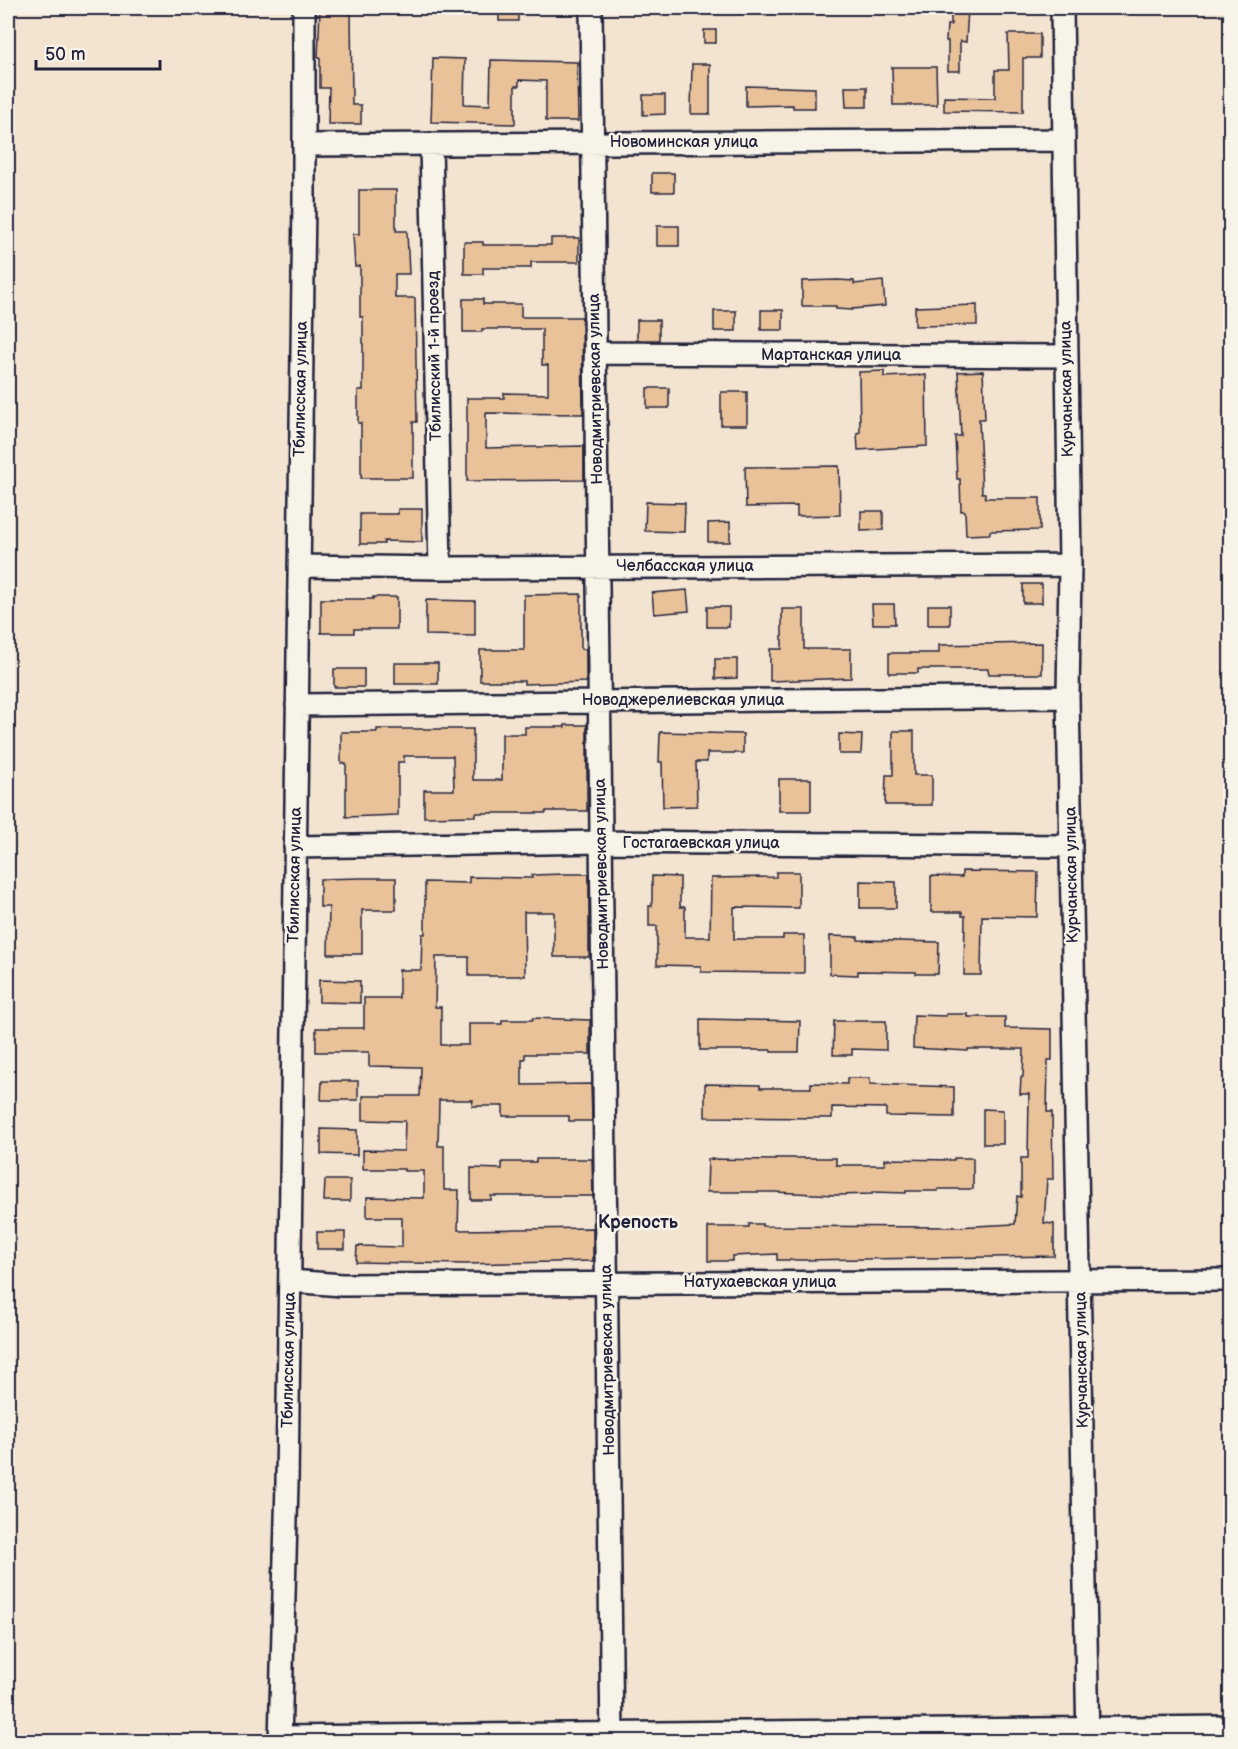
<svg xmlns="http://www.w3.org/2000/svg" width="1238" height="1749" viewBox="0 0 1238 1749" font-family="'Balsamiq Sans',sans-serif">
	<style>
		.building { fill: #eac29a; stroke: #22223b; stroke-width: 1.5 }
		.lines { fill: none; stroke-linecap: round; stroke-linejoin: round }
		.minor-casing { stroke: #22223b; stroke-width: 26 }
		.minor { stroke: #f7f3e8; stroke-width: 21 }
		.labels { text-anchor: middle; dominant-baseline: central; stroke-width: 5; stroke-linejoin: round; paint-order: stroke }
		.street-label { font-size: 16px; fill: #22223b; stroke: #f7f3e8 }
		.neighbourhood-label { font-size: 18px; font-weight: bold; fill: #22223b; stroke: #f7f3e8 }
	</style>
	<rect width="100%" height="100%" fill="#f3e4d1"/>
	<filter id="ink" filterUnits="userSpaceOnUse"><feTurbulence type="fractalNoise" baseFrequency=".0167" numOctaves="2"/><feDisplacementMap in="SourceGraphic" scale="12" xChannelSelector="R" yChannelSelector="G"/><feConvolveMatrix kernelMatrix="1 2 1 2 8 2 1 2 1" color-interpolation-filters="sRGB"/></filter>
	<g filter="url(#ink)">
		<path class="building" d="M320,8h31l1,97h9v19h-33l1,-36h-9v-30h-2z
			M499,8h19v13h-19z
			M951,8h17l-2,34 -6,-1v30h-12v-30h-2l1,-16h4z
			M704,30h12v13h-12z
			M1008,34h32v24h-17v54l-79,-1v-14l51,1v-28h14z
			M433,58l32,1 -1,45 26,1 1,-45 86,2 1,59h-32v-40l-27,-1v6h-4v38l-84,-2z
			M692,64h18v50h-19z
			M892,67h44l1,38h-44z
			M746,86l69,2v20h-22v-3l-47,1z
			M845,87h22v20h-21z
			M643,95h22v19l-22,1z
			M652,173h22v19h-22z
			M359,190h37v41h11l2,43h-14v24h20l2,124h-4v56h-52v-55h-3v-33h5v-73h-3v-51l-5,1 -2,-33h6z
			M657,226h22v20h-22z
			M551,238h28v24h-48v6h-48v6h-19v-32h19v3h68z
			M838,280l16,1v3l29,-3 2,25 -33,3v1l-16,-1v-3h-34v-25z
			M463,299h20v5h38v13h61l1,97 -97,-1v35l98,-2v34l-117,1v-83h37v-5l44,1v-29h-6v-36h-60v3h-19z
			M977,305v20l-62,1v-19z
			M761,310h22v20h-22z
			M714,311h22v20h-22z
			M637,320h22v20h-22z
			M884,371v6l42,-2 1,71 -69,4 -1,-17 3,-1 -1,-60z
			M983,371l2,48h-6l3,74h3v5h55v32l-50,1v3l-24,1 -1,-24h-4l-1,-32h-3l-2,-43h6l-3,-64z
			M647,388h22v20h-22z
			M721,392h26v33h-26z
			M839,466l1,49 -43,1v-10l-51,1 -1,-40z
			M646,502l39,1 -1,29 -39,-1z
			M398,509h24v33l-38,-1v3h-24v-30h38z
			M861,511h22v19l-22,1z
			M730,522v20h-22v-19z
			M1023,584h19v19h-19z
			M687,590l2,21 -35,3 -2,-21z
			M581,594v55h5v33l-62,2v-3h-44v-31h44v-55z
			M373,597h24v32h-43v4h-33v-34h52z
			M426,600l49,1v35l-49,-1z
			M872,604h22l1,20h-22z
			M928,605h22v20h-22z
			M707,607h22v20h-22z
			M782,609h22v40h47v29l-81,3v-32h12z
			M1042,643v31h-53l-1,-5h-70v4h-29v-20h50v-8z
			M715,659h22v19l-22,1z
			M395,663h43v21h-43z
			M334,669h30v18h-30z
			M565,725h22v86h-41v2h-71v3l-51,1v-27h30l-1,-34h-49v6h-6v53l-52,2v-54h-5v-31h36v-3h96v51h29v-46h23v-7h40z
			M893,731h21v44h18v30h-47l1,-30h7z
			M660,732l83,2v19h-36v9h-11l1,44 -34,1 -1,-45h-3z
			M839,734l23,1 -1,19h-22z
			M779,779h32v32h-32z
			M962,871l76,1 -1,45 -55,-1 -1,59h-17l1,-59h-3v-4h-31v-36l31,1z
			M776,872h23v36l-65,-1v32h49v-4h21v38l-103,-1v-6l-44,-1v-39h-8v-20h3v-30l28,1v30h5v30h25l1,-59 65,-1z
			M566,874h23v83h-35v-45h-30l1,64h-56v-19h-33l-1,50h6v38h28v-21h33v-4h31v-2l57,2v34h-65v5h-3v26l69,-1 1,37h-23v-5h-66v-10h-31l1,-6h-34l-1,46h6v44h15l-1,40 135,-2v33l-128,3 -109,-2 1,-16 45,1v-30h-35v-20l57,1v-27h-20v-2h-41v-19l41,1 1,-30 -42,-1v-24h57l1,-29 -52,-1v-14h-53v-24h48v-30h35v-28h22l1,-36h3v-52l44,1v-6l63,1v-3z
			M361,878h35v32h-34v44h-34l1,-47h-9v-28z
			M860,881l36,1v26h-36z
			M830,936l28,1v3l81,2 -1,32h-22v-2l-58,-1v4l-28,-1z
			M319,980l41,1v22l-41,-1z
			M946,1014h22v3h37v11l47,1v31h-4l-1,52h5l1,67h-6l-3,44 10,1v32l-253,4h-24v-6l-45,2v5h-24v-34h41v-3h13v2l193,1 60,-3 2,-28 4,1v-39h7l1,-64h-9l1,-17h2l1,-28h-56v2l-55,-3 1,-33 32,1z
			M700,1019l100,2 -1,31h-28v-2h-71z
			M834,1021h52v29l-34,-1v6h-19z
			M847,1078h23v6l84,3v30l-68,-1v-8l-54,-1v11l-127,-1v-33l55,1v3h51v-5l36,1z
			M322,1081h36v19h-37z
			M983,1109l20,1v34h-20z
			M321,1129l36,1v25l-36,-1z
			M775,1158h61v7h49v-6l69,1v-2h19v31h-35v2h-32v2l-34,-1v2l-36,1 -62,-3h-67l1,-33 67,1z
			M536,1159h56l1,37h-102v4h-20v-32l31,1v-7h34z
			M325,1180h25v21h-26z
			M317,1232h28v17h-28z"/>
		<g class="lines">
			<defs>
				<path id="minor" d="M591,8l21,1734
					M1062,8l8,557 -2,132 20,1045
					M431,144l9,424
					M304,145l760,-5
					M595,353l471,3
					M299,566l141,2 630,-3
					M297,705l771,-8
					M295,847l306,-5 470,4
					M290,1281l52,4 888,-5
					M280,1737l950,-10
					M280,1742l7,-259 17,-1283v-192"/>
			</defs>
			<use href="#minor" class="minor-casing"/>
			<use href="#minor" class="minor"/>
		</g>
	</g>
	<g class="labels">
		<g class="street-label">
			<text x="684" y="142">Новоминская улица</text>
			<text x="831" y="355">Мартанская улица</text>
			<text transform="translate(435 356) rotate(-91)">Тбилисский 1-й проезд</text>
			<text transform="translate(301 389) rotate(-89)">Тбилисская улица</text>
			<text transform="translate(596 389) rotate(-91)">Новодмитриевская улица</text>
			<text transform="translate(1067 389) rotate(-91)">Курчанская улица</text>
			<text x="685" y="566">Челбасская улица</text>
			<text x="683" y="700">Новоджерелиевская улица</text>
			<text x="701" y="843">Гостагаевская улица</text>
			<text transform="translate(602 874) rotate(-91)">Новодмитриевская улица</text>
			<text transform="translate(295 875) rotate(-89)">Тбилисская улица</text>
			<text transform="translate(1072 875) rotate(-91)">Курчанская улица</text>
			<text x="760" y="1282">Натухаевская улица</text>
			<text transform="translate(289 1360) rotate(-89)">Тбилисская улица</text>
			<text transform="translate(608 1360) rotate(-91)">Новодмитриевская улица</text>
			<text transform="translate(1082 1360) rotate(-91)">Курчанская улица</text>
		</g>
		<g class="neighbourhood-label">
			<text x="638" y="1222">Крепость</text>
		</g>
	</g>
	<rect width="1238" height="1749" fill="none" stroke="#f7f3e8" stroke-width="30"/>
	<rect x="15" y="15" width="1208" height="1719" fill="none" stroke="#22223b" stroke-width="2" filter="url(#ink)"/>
	<path d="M36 60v9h124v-9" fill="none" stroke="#22223b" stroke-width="3"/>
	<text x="45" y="60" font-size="18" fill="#22223b" stroke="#f7f3e8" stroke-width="4.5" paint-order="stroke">50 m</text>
</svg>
